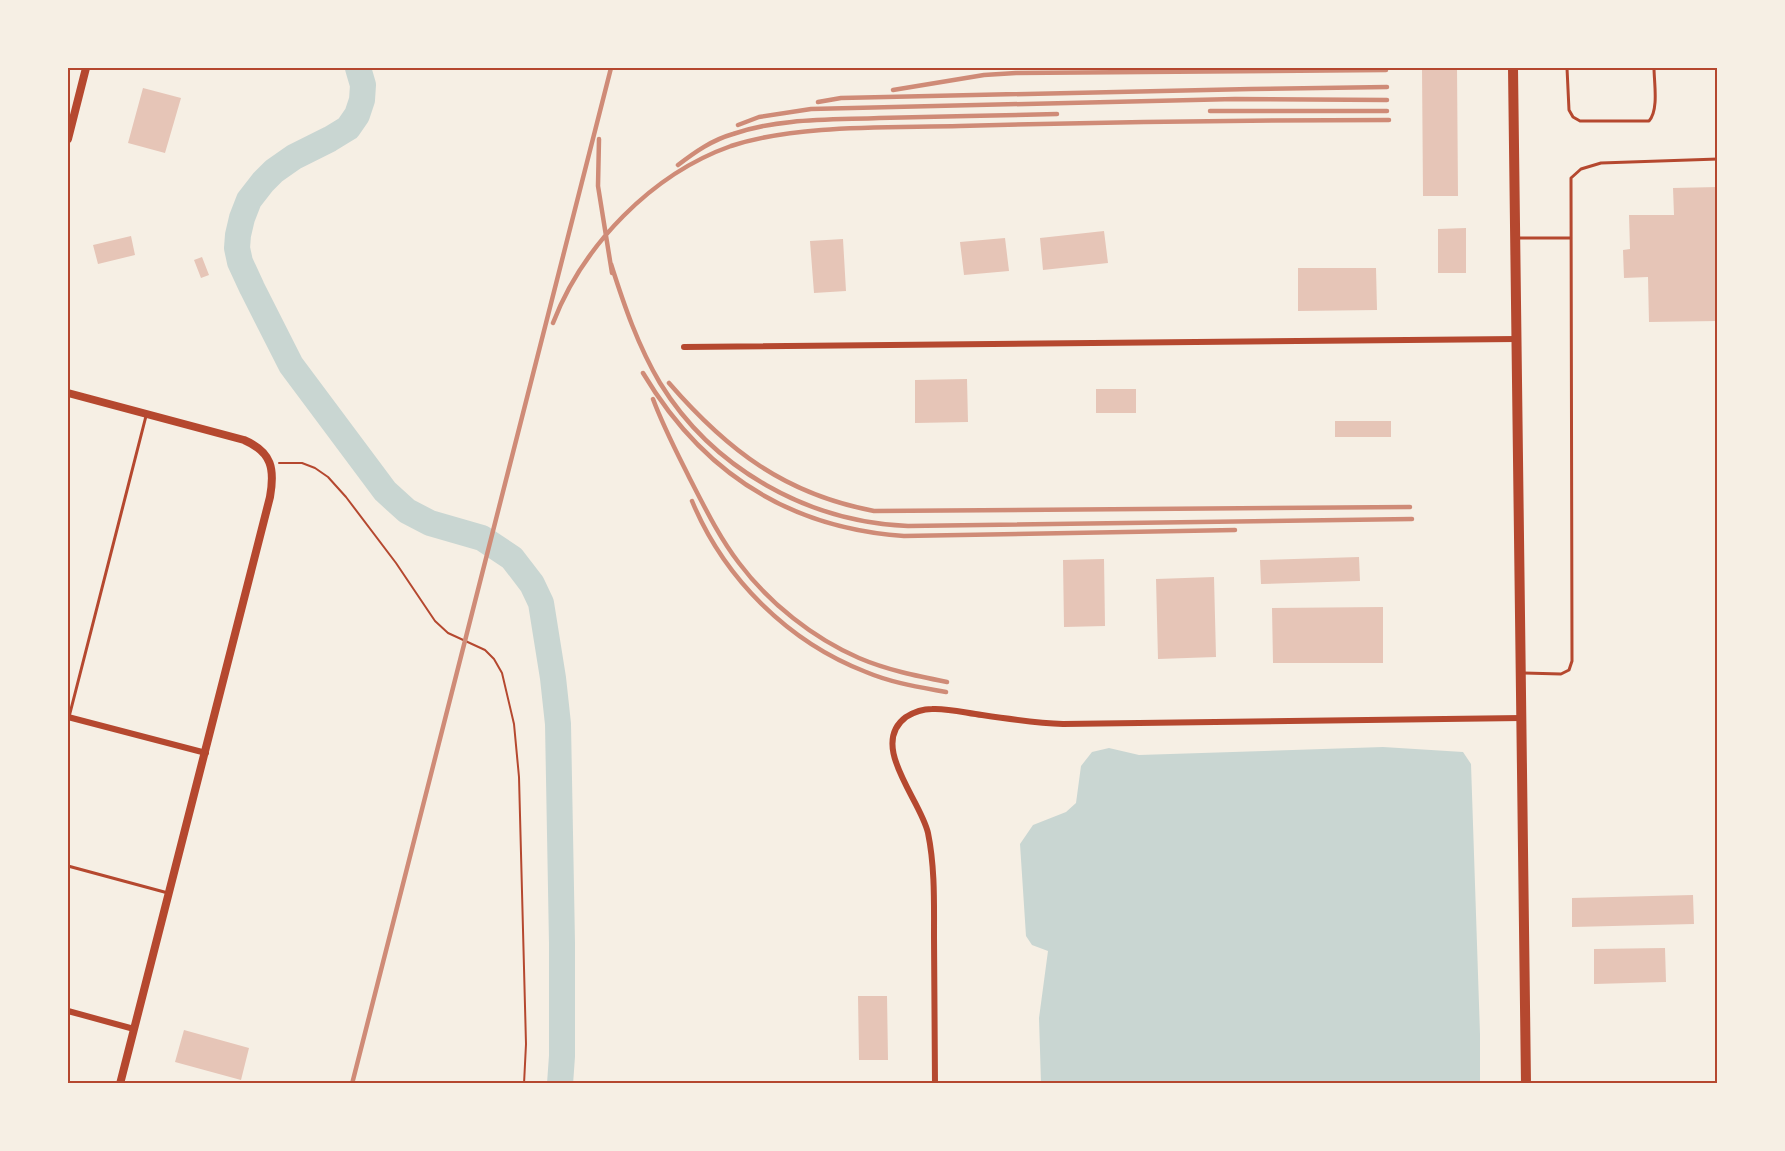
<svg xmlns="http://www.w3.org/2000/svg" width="1785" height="1151" viewBox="0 0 1785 1151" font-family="'Roboto Condensed',sans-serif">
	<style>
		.water { fill: #c9d6d2 }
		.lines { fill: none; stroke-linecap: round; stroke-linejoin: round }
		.river { stroke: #c9d6d2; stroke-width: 26 }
		.building { fill: #e6c5b7 }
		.path { stroke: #b5482f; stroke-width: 2 }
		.service { stroke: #b5482f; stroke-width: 3 }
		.minor { stroke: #b5482f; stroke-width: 6 }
		.tertiary { stroke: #b5482f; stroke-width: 8 }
		.primary { stroke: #b5482f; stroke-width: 10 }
		.rail { stroke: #cf8b77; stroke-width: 4.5 }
		.neatline { fill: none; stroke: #b5482f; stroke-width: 2 }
	</style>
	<rect width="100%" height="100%" fill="#f6efe4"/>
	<path class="water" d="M1383,747l80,5 8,12 9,270v49h-439l-2,-65 9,-67 -16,-6 -6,-9 -6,-92 13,-19 33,-13 10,-9 5,-37 11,-14 17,-4 30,7z"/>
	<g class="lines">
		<path class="river" d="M358,68l5,17 -1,15 -5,15 -9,13 -18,11 -36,18 -20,14 -11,11 -14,18 -7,18 -4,17 -1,13 3,14 12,26 39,77 94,126 22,20 23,12 52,15 30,20 20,26 9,19 12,75 5,46 4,219v113l-2,28"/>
	</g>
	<path class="building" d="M1422,68h35l1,128h-35z
		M143,88l38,10 -16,55 -37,-10z
		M1718,187v134l-69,1 -1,-45 -24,1 -1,-28 7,-1 -1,-34h45l-1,-27z
		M1466,228v45h-28v-44z
		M1104,231l4,32 -65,7 -3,-32z
		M131,236l4,19 -37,9 -5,-19z
		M1005,238l4,33 -45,4 -4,-33z
		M843,239l3,52 -32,2 -4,-52z
		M202,257l7,18 -8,3 -7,-18z
		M1298,268h78l1,42 -79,1z
		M967,379l1,43 -53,1v-43z
		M1096,389h40v24h-40z
		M1335,421h56v16h-56z
		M1359,557l1,24 -99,3 -1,-24z
		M1104,559l1,67 -41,1 -1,-67z
		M1214,577l2,80 -58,2 -2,-80z
		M1383,607v56h-110l-1,-55z
		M1693,895l1,29 -122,3v-29z
		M1665,948l1,34 -72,2v-35z
		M858,996h29l1,64h-29z
		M184,1030l65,18 -8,32 -66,-18z"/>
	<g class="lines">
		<path class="path" d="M279,463h23l13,5 13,9 18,20 50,66 39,58 13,12 37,17 9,9 8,14 12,51 5,53 7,267 -2,40"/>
		<path class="service" d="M1567,68l2,42 4,7 7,4h69c10,-11 5,-39 5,-53
			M1519,238h52
			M1522,673l39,1 8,-4 3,-9 -1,-483 10,-9 20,-6 117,-4
			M69,717l77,-301
			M68,866l100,27"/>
		<path class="minor" d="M684,347l833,-8
			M68,717l138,36
			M68,1011l66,18
			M935,1084c0,-49 -1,-98 -1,-147 0,-34 1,-70 -6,-104 -7,-33 -60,-88 -22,-116 8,-5 17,-8 26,-8 16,-1 34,4 50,6 27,4 54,8 81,9l459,-6"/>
		<path class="tertiary" d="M68,139l18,-71
			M68,393l176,47c28,12 31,29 26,57l-150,587"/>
		<path class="primary" d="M1513,68l13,1016"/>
		<path class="rail" d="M893,90l91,-15 32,-2 370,-3
			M818,102l23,-4 45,-1 365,-8 136,-2
			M1210,111h177
			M738,125l21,-8 52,-8 424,-10 152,1
			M599,139l-1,47 14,87
			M678,165c17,-13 34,-25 55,-31 46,-16 98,-14 146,-16 59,-1 119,-3 178,-4
			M611,264c13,41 27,82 49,119 53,86 148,139 248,143l504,-7
			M553,323c30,-78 99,-149 178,-177 67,-22 159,-18 229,-20 143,-4 286,-6 429,-6
			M643,373c59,99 145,155 261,163l331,-6
			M669,383c59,68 116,111 205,128l536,-4
			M653,399c10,27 23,52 36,78 15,29 30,60 50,86 30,40 74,75 120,95 28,12 58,18 88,24
			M692,501c32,77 96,141 174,171 26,11 53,15 80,20
			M352,1084l259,-1016"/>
	</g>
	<rect width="1785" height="1151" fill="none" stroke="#f6efe4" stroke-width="138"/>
	<rect x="69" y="69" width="1647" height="1013" class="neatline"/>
</svg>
